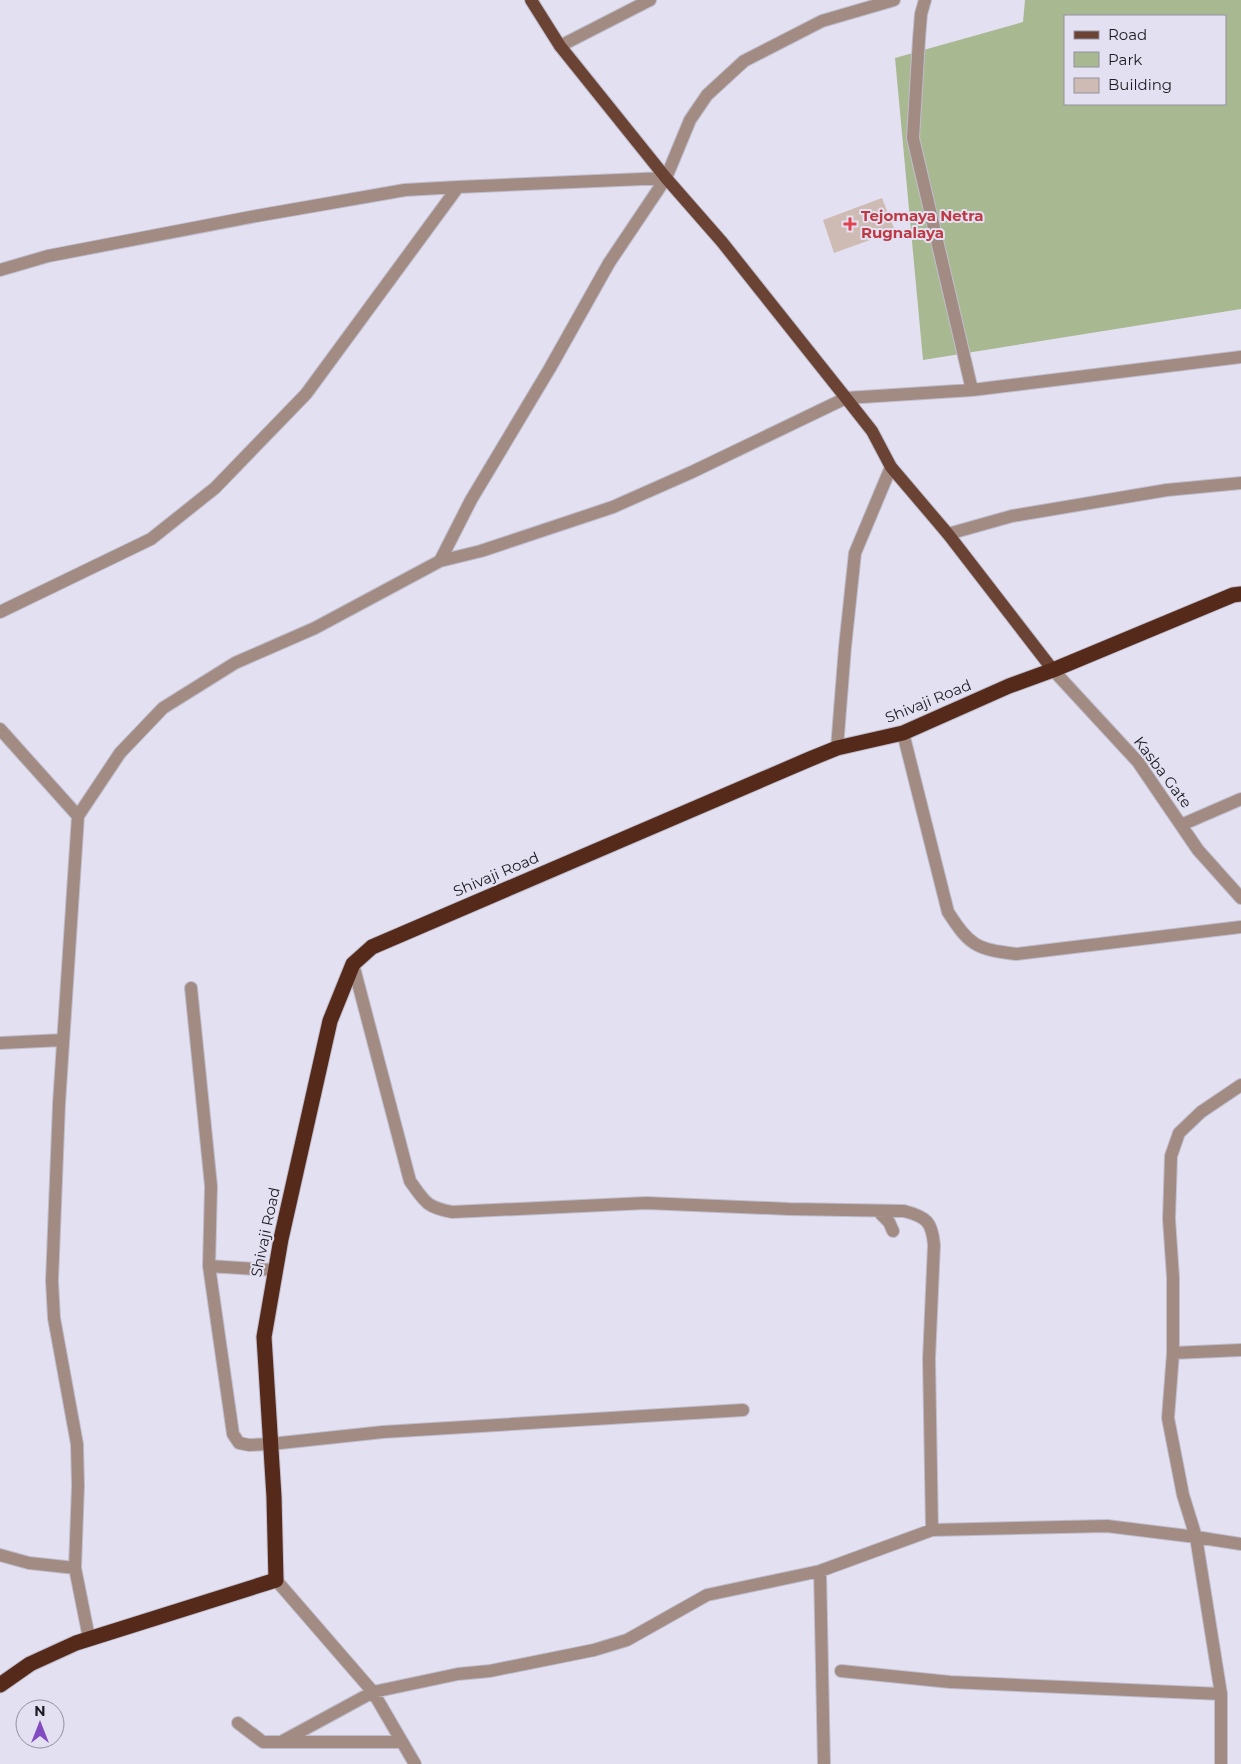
<svg xmlns="http://www.w3.org/2000/svg" width="1241" height="1764" viewBox="0 0 1241 1764" font-family="Montserrat,sans-serif">
	<style>
		.green { fill: #a8b992; fill-rule: evenodd }
		.building { fill: #cebbb3 }
		.lines { fill: none; stroke-linecap: round; stroke-linejoin: round }
		.minor-casing { stroke: #bfbdcc; stroke-width: 14 }
		.major-casing { stroke: #bfbdcc; stroke-width: 14 }
		.highway-casing { stroke: #bfbdcc; stroke-width: 17 }
		.minor { stroke: #a28b83; stroke-width: 12 }
		.major { stroke: #6a4335; stroke-width: 12 }
		.highway { stroke: #552a1a; stroke-width: 15 }
		.health-dot { fill: #e0444e; stroke: #e3e0f2; stroke-width: 2 }
		.labels { text-anchor: middle; dominant-baseline: central; stroke-width: 4; stroke-linejoin: round; paint-order: stroke }
		.health-label { font-size: 15px; font-weight: bold; fill: #be3a42; stroke: #e3e0f2; text-anchor: start }
		.street-label { font-size: 15px; fill: #1c1b21; stroke: #e3e0f2 }
	</style>
	<rect width="100%" height="100%" fill="#e3e0f2"/>
	<path class="green" d="M1025,0h216v309l-318,51 -28,-302 128,-36zM1065,16h160v88h-160z"/>
	<path class="building" d="M882,198l13,33 -61,22 -11,-33z"/>
	<g class="lines">
		<defs>
			<path id="minor" d="M925,0l-4,14 -2,25 -6,99 59,252
				M560,46l90,-46
				M0,270l48,-14 208,-40 149,-26 53,-3 208,-9
				M948,534l64,-18 155,-26 74,-7
				M440,561l41,-10 132,-44 79,-35 154,-74 126,-8 269,-33
				M0,612l151,-73 64,-51 91,-94 152,-207
				M1053,670l85,92 60,88 43,48
				M0,729l78,87
				M903,733l45,179c22,34 28,37 68,42l225,-27
				M837,748l8,-101 10,-94 36,-86
				M1181,825l60,-26
				M353,964l57,217c15,21 16,26 42,31l194,-9 143,6 115,2c23,6 28,11 30,34l-5,114 3,171
				M191,988l20,198 -2,80 24,168 6,9 10,2 22,-1 112,-12 360,-22
				M0,1043l63,-3
				M878,1211l11,11 4,9
				M209,1266l65,4
				M1173,1353l68,-3
				M0,1555l29,8 46,5
				M820,1571l4,193
				M276,1580l97,112 42,72
				M89,1638l-14,-70 3,-82 -1,-42 -23,-126 -2,-37 7,-177 19,-288 42,-63 43,-45 72,-45 80,-35 125,-67 31,-61 79,-132 59,-105 57,-85 24,-58 17,-25 37,-34 78,-40 72,-21
				M841,1671l109,11 271,12
				M238,1723l25,19h139
				M281,1742l92,-50 85,-18 32,-3 104,-21 33,-10 80,-45 113,-24 112,-41 175,-4 89,11 -13,-42 -15,-77 5,-65v-76l-4,-58 2,-63 8,-23 22,-21 40,-27
				M1221,1764v-70l-25,-157 45,7"/>
			<path id="major" d="M531,0l29,46 106,132 56,64 124,156 26,33 19,36 57,67 105,136"/>
			<path id="highway" d="M0,1685l30,-21 46,-21 200,-63 -2,-83 -10,-160 17,-98 49,-218 23,-57 19,-17 438,-188 27,-11 66,-15 106,-47 44,-16 180,-75 8,-1"/>
		</defs>
		<use href="#minor" class="minor-casing"/>
		<use href="#major" class="major-casing"/>
		<use href="#highway" class="highway-casing"/>
		<use href="#minor" class="minor"/>
		<use href="#major" class="major"/>
		<use href="#highway" class="highway"/>
	</g>
	<path class="health-dot" d="M847.5 216.5h5v5h5v5h-5v5h-5v-5h-5v-5h5z"/>
	<g class="labels">
		<g class="health-label">
			<text x="861" y="215">Tejomaya Netra<tspan x="861" dy="17">Rugnalaya</tspan></text>
		</g>
		<g class="street-label">
			<text transform="translate(928 701) rotate(-22)">Shivaji Road</text>
			<text transform="translate(1163 772) rotate(53)">Kasba Gate</text>
			<text transform="translate(496 874) rotate(-23)">Shivaji Road</text>
			<text transform="translate(265 1232) rotate(-78)">Shivaji Road</text>
		</g>
	</g>
	<rect x="1064" y="15" width="162" height="90" fill="#e3e0f2" stroke="#93919e"/>
	<rect x="1074" y="31" width="25" height="8" fill="#6a4335" stroke="#93919e"/>
	<text x="1108" y="40" font-size="15" fill="#1c1b21">Road</text>
	<rect x="1074" y="52" width="25" height="15" fill="#a8b992" stroke="#93919e"/>
	<text x="1108" y="65" font-size="15" fill="#1c1b21">Park</text>
	<rect x="1074" y="78" width="25" height="15" fill="#cebbb3" stroke="#93919e"/>
	<text x="1108" y="90" font-size="15" fill="#1c1b21">Building</text>
	<g transform="translate(40 1724)"><circle r="24" fill="#e3e0f2" stroke="#93919e"/>
	<path d="M0-4L9 19L0 12L-9 19Z" fill="#834bc1"/>
	<text y="-8" font-size="14" font-weight="bold" text-anchor="middle" fill="#1c1b21">N</text>
	</g>
</svg>
